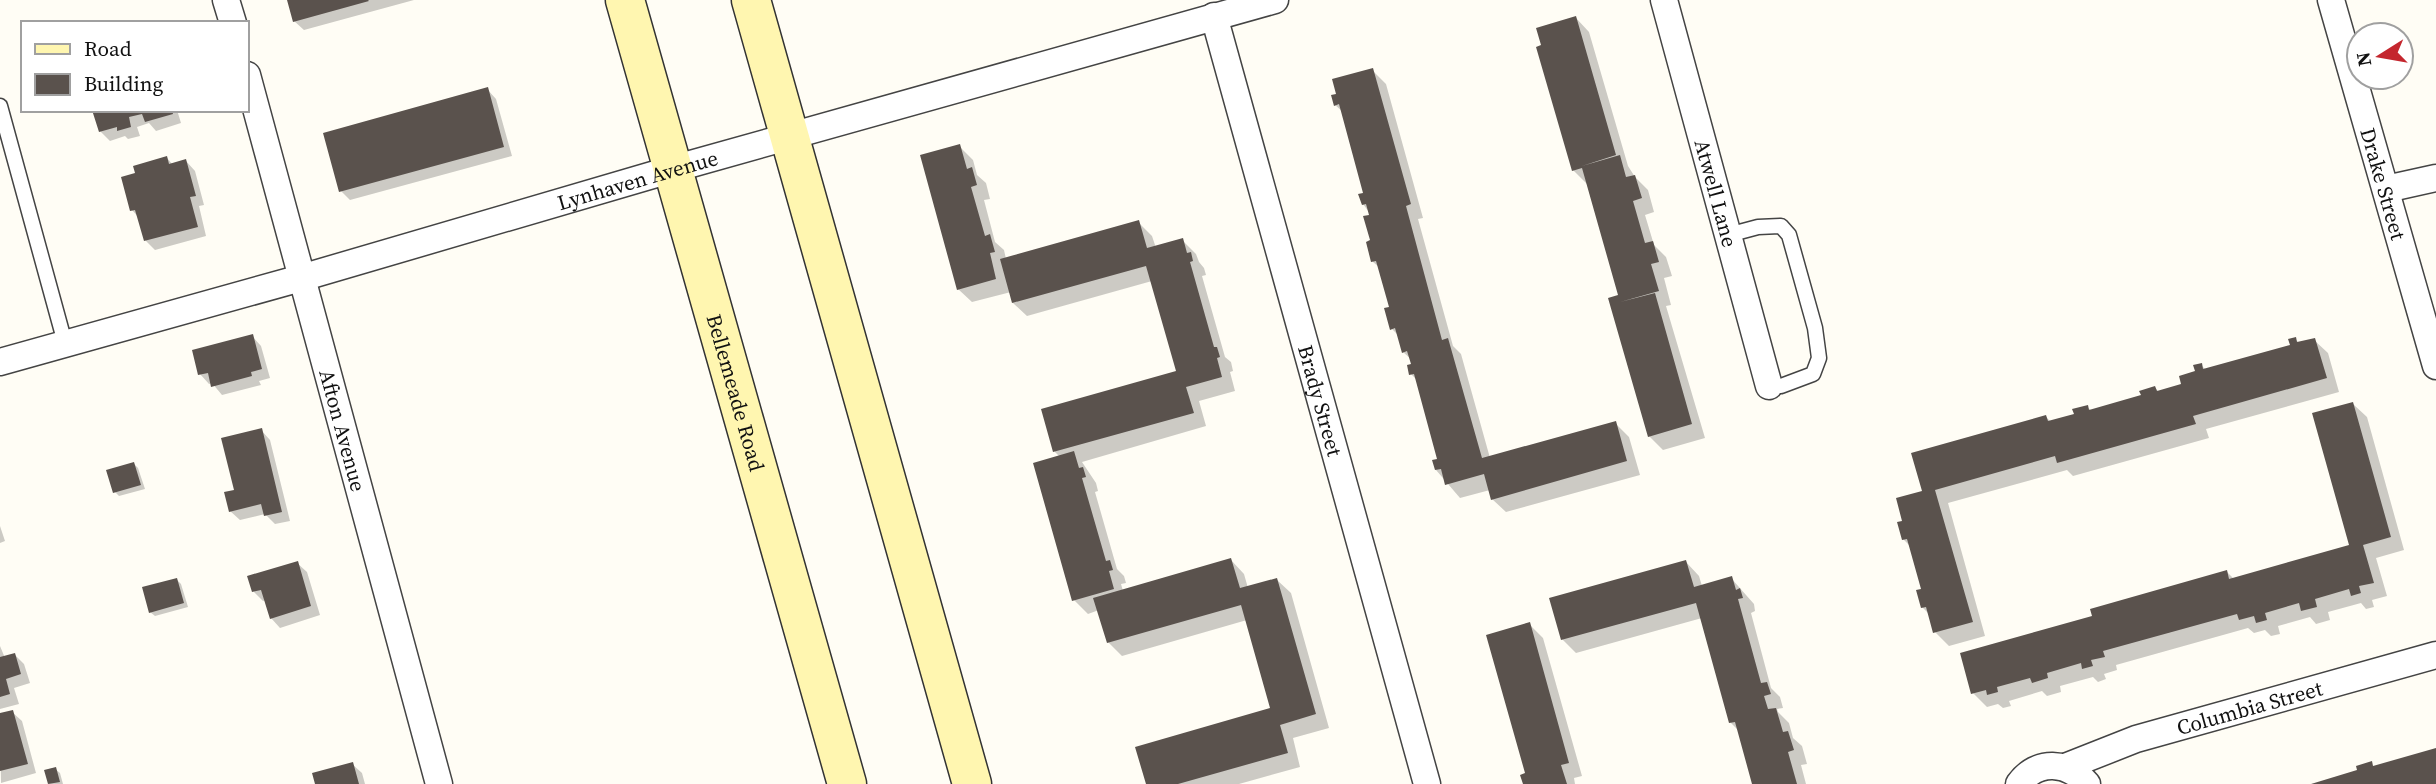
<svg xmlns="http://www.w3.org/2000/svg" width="2436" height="784" viewBox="0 0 2436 784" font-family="'Source Serif 4',serif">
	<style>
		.shadow { fill: #0003 }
		.building { fill: #5a524d }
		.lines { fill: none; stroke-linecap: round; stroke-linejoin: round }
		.service-casing { stroke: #444; stroke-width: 17 }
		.minor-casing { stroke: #444; stroke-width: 29 }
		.secondary-casing { stroke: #333; stroke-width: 41 }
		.service { stroke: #fff; stroke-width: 14 }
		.minor { stroke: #fff; stroke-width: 26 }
		.secondary { stroke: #fff6b0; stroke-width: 38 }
		.labels { text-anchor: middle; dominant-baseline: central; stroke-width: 7; stroke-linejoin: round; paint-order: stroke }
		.street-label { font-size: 21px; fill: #111; stroke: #fff }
	</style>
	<rect width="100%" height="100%" fill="#fffdf5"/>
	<path class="shadow" d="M289,0h125l-110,30 -10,-9z
		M1576,18l13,14 39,134 7,11 13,13 6,22 -9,3 9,30 12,12 6,19 -8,2 7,27 -5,1 39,132 -42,12 -14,-14 -39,-137 10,-2 -33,-113 -14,-14z
		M1372,70l14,14 37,134 -5,1 35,127 8,8 29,104 125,-35 14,14 11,38 -134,37 -14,-13 -2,-9 -30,8 -24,-28 4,-10 -22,-79 -7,-7 1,-14 -9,-8 -4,-16 -7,-7 -1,-21 -11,-40 -7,-6 -1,-46 -9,-12 2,-10 -22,-82 -8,-7z
		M487,89l9,10 16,57 -162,44 -9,-9z
		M94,110h83l4,13 -25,8 -7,-8 -12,4 3,9 -12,3 -3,-3 -15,5 -10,-10z
		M959,146l14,14 4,15 9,8 4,16 -6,1 11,42 9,8 2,9 132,-37 14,14 4,12 26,-8 14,14 3,8 5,6 2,7 -4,1 23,81 6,5 2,9 -3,1 5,19 -36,10 7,25 -124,36 14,21 2,8 -3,1 22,77 7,7 2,7 -5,1 2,7 108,-31 13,14 4,14 29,-8 14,13 38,135 -36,10 7,29 -61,17h-91l124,-75 -25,-89 -125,36 -14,-14 -9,-32 -11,4 -14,-14 -14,-143 -5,-5 -12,-42 135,-38 -26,-91 -125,35 -14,-13 -2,-11 -39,10 -14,-13z
		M167,158l6,7 13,-4 9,10 9,34 -5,1 7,30 -51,14 -9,-9 -7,-23 -7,-8z
		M252,336l9,10 9,32 -11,3 2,4 -39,10 -10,-12 -3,1 -9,-10z
		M2295,339l5,5 14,-4 14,13 11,39 -133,37 3,9 -136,38 -6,-6 -119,33 37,133 -36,10 -14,-14 -5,-17 -8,-8 1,-17 -12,-43 -8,-8 21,-47 122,-75 5,5 25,-7 11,-8 5,4 51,-15 12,-8 4,4 24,-7 14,-12 4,-8 5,5 86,-24z
		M2353,404l14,13 37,133 -28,8 11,38 -15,4 2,7 -8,2 -5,-6 -33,9 2,8 -14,4 -6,-7 -32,9 2,8 -9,2 -6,-6 -11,3 -6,-5 -132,37 1,5 -13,4 2,5 -8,3 -5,-5 -33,9 1,6 -14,4 -5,-5 -33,10 2,5 -8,2 -5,-4 -11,3 -14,-14 121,-76 133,-45 7,7 117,-33z
		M261,430l9,10 20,81 -15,3 -10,-10 -25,6 -10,-9 6,-20z
		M134,464l4,4 7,21 -26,7 -4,-4z
		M0,526l5,15 -5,2z
		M1686,562l13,14 3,10 29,-8 23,26 1,7 -4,2 20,75 9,9 3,11 -6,1 1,3 11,11 4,15 9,8 5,18 -6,1 5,19h-52l-15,-53 -9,-9 -28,-104 -126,35 -14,-14z
		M297,563l10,9 13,43 -40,13 -9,-10 -5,-18 -3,1 -10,-10z
		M177,580l4,4 7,23 -33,9 -5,-4z
		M1529,624l14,14 39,138 -8,2 1,6h-51l3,-10z
		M0,646l5,12 10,-3 9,9 6,19 -16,5 5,16 -19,5z
		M12,712l10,9 14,52 -35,10 -1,-68z
		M352,764l10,9 3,11h-48z
		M55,769l5,4 3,11h-14l-3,-12z"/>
	<path class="building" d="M287,0h81l1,1 -76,21z
		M1576,16l40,139 -34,11 38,-11 6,22 9,-2 7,23 -9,3 12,42 8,-2 6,21 -8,2 8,27 -39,11 35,-9 37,131 -44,13 -40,-139 10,-3 -36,-127 -10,3 -36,-124 5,-2 -5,-17z
		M1373,68l38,136 -5,2 36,134 6,-2 34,120 134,-37 11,40 -136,39 -7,-26 -39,11 -4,-16 -6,1 -3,-10 5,-1 -23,-85 -5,1 -2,-10 4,-1 -4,-13 -5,2 -7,-25 -5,2 -6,-22 5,-1 -13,-46 -5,1 -5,-20 4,-2 -7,-24 6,-1 -3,-11 -4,1 -4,-11 5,-1 -24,-89 -5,2 -3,-11 5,-1 -4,-15z
		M488,87l16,60 -165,45 -16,-59z
		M92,110h80l1,4 -28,8 -3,-8 -13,3 2,10 -14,4v-4l-18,5z
		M960,144l7,25 5,-2 5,18 -6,2 14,49 5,-2 5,18 -5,1 6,26 -39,11 -37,-135z
		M167,156l2,8 17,-5 10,37 -6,1 8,30 -54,14 -9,-31 -5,1 -9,-34 14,-4 -2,-7z
		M1139,220l8,28 36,-10 4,15 4,-1 2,9 -3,1 24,85h3l3,10 -3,1 5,19 -36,10 8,26 -141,39 -12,-43 135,-38 -30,-105 -134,37 -12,-44z
		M253,334l9,35 -11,3 1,4 -41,11 -3,-14 -10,2 -6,-25z
		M2296,337l1,5 18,-4 12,40 -134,38 3,8 -139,39 -2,-7 -120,34 38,132 -40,11 -7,-26 -5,1 -5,-18 5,-1 -14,-50 -5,1 -5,-18 5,-1 -6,-23 26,-7 -11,-38 135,-38 2,6 26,-7 -2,-5 16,-4 1,5 52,-15 -2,-4 16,-5 2,5 24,-7 -2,-8 16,-5 -2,-6 9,-2 1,6 87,-24 -2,-6z
		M2353,402l38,135 -28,8 11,38 -15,3 2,7 -10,3 -2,-7 -34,10 2,8 -16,4 -2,-8 -34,10 2,7 -11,3 -2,-7 -15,4 -2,-6 -134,37 2,6 -14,3 2,6 -11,3 -1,-6 -34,10 1,5 -16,5 -2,-5 -33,9 1,5 -11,3 -1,-5 -15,4 -11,-41 132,-37 -2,-7 137,-39 2,9 120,-34 -37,-132z
		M262,428l20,84 -18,4 -3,-12 -32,8 -5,-20 10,-2 -13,-52z
		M1074,451l5,17 4,-1 3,10 -4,1 24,83 4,-1 3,10 -4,1 5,18 -42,12 -39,-138z
		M134,462l7,23 -28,8 -7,-23z
		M1231,558l9,30 37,-10 39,136 -36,11 8,28 -110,31h-32l-11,-37 135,-39 -29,-103 -134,38 -14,-45z
		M1686,560l8,27 38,-11 4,14 4,-2 3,10 -5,1 23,84 6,-1 4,12 -7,2 4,13 8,-1 7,24 5,-1 6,19 -6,2 9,32h-45l-17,-62 -6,1 -33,-120 -135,37 -12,-42z
		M298,561l13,45 -41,13 -9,-29 -9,2 -5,-16z
		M177,578l7,25 -35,10 -7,-26z
		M1530,622l39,141 -8,2 6,19h-44l-3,-9 5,-2 -39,-138z
		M15,653l6,21 -15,5 4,15 -10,3v-40z
		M13,710l15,54 -28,7v-58z
		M2436,748v36h-125l46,-14 -1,-4 16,-5 1,5z
		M353,762l6,22h-44l-3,-11z
		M56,767l4,15 -12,2 -4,-14z"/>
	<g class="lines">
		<defs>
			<path id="service" d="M0,106l65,237
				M1728,235l30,-8 23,-1 8,9 26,93 4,30 -6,16 -32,12h-12"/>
			<g id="minor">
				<path d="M226,0l7,23"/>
				<path id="s1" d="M1664,0l105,386"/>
				<path id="s2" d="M2331,0l105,366"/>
				<path id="s3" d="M1214,16l213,768"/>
				<path id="s4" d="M247,75l192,709"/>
				<path d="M2386,189l50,-11"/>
				<path id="s5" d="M0,362l301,-84 372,-109 602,-169"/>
				<path id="s6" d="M2065,767l71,-28 300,-84"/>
				<path d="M2019,784c18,-25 49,-23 68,0"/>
			</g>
			<g id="secondary">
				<path id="s7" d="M625,0l222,784"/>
				<path d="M751,0l221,784"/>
			</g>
		</defs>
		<use href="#service" class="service-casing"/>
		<use href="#minor" class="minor-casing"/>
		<use href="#secondary" class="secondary-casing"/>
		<use href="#service" class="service"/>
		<use href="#minor" class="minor"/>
		<use href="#secondary" class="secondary"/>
	</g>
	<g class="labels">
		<g class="street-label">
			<text stroke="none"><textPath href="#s5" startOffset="663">Lynhaven Avenue</textPath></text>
			<text stroke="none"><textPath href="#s2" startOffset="191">Drake Street</textPath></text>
			<text stroke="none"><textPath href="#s1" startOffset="200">Atwell Lane</textPath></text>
			<text stroke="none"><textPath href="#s7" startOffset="408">Bellemeade Road</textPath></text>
			<text stroke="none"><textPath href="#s3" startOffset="399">Brady Street</textPath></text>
			<text stroke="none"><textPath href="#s4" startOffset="368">Afton Avenue</textPath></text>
			<text stroke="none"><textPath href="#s6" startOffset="194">Columbia Street</textPath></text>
		</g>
	</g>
	<rect x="21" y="21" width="228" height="91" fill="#ffffff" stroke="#a0a0a0" stroke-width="2"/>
	<rect x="35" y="44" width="35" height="10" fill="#fff6b0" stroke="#a0a0a0" stroke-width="2"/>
	<text x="84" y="56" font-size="21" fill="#111111">Road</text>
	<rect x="35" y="74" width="35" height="21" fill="#5a524d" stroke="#a0a0a0" stroke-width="2"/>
	<text x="84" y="91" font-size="21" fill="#111111">Building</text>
	<g transform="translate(2380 56) rotate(259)"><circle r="33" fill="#ffffff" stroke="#a0a0a0" stroke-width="2"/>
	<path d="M0-5L12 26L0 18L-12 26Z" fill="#c4262e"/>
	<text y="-10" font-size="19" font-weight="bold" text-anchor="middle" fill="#111111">N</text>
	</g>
</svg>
